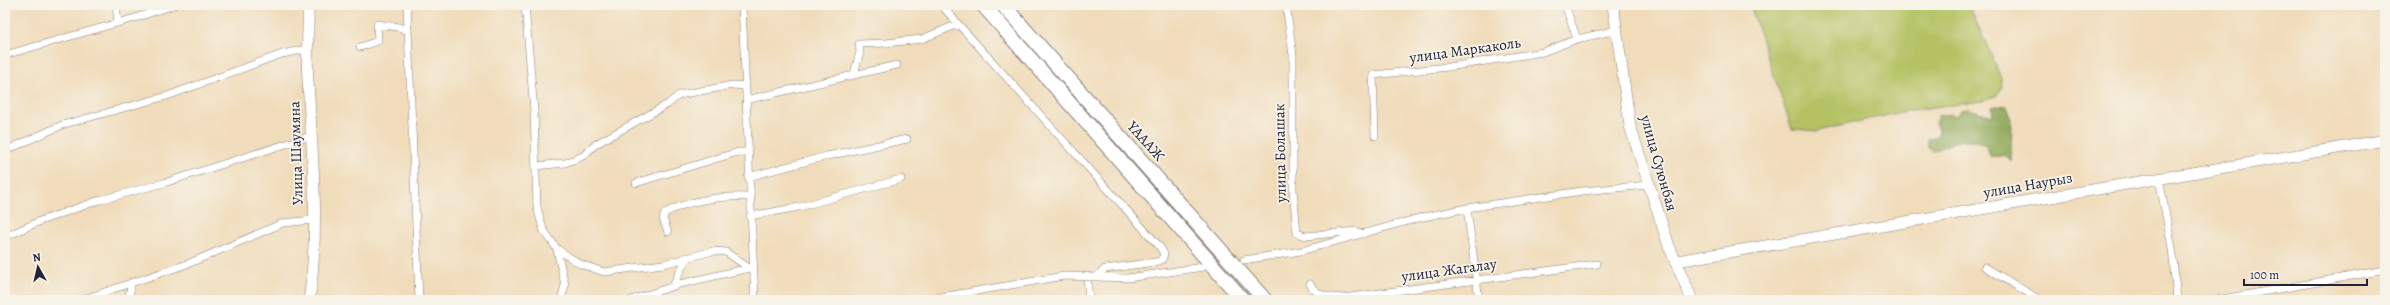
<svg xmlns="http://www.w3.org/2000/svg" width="2390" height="305" viewBox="0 0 2390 305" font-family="Alegreya,serif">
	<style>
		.green { fill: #b4c264; stroke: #6b7250 }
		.forest { fill: #8fa85a; stroke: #58654a }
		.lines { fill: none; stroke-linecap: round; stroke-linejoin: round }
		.street-casing { stroke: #897f7a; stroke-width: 8 }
		.secondary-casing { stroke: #897f7a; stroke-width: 12 }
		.highway-casing { stroke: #897f7a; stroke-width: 16 }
		.street { stroke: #fff; stroke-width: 7 }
		.secondary { stroke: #fff; stroke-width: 11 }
		.highway { stroke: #fff; stroke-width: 14 }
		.labels { text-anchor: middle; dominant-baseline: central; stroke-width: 3.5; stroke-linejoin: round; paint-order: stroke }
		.street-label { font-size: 15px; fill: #22223b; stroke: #f7f3e8 }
	</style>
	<rect width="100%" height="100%" fill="#f7f3e8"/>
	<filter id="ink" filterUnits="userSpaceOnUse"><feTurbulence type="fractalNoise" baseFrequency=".025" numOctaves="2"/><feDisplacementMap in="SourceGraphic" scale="8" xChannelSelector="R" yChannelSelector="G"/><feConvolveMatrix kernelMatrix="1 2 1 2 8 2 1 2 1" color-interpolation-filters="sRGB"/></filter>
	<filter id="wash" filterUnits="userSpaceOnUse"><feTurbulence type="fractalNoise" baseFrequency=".012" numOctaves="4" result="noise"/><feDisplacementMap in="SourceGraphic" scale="16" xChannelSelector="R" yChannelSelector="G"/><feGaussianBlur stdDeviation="0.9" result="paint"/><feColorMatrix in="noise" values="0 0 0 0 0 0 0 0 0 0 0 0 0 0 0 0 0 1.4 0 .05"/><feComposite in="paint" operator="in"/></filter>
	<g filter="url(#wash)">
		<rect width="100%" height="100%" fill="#f0dcba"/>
		<path class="green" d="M1750,5h219l32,73 1,10 -6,8 -13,5 -73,9 -93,21 -25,-2z"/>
		<path class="forest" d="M1996,106l11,1 5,11 -1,44 -6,-7 -8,2 -7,-1 -4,-11c-20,-11 -33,-2 -53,6l-5,-3v-10l8,-1 3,-4 -4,-10 3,-7 12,-2 6,2 5,-6 7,-1 25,7 -1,-9z"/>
	</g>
	<g filter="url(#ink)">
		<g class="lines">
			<defs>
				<path id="street" d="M116,5l2,18
					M407,5l12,295
					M525,5l9,106 3,96 6,22 14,20 23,15 24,8 59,-8 50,-13 13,1 23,16 3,-1
					M742,5l13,295
					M941,5l219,242 4,7 -2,6 -7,2 -50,7 -8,7
					M1286,5l7,50v134l4,44 9,3 50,-5 7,3
					M1565,5l12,34
					M360,47l18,-6 -1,-17 22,3 9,4
					M5,55l130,-37 39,-13
					M854,74l6,-22 -1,-8 27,-1 36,-4 36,-15
					M746,100l151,-35
					M1375,136l-2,-61 75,-8 95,-15 34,-13 40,-9
					M5,151l57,-26 105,-29 115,-42 25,-5
					M536,166l29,-3 18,-7 13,-12 72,-40 11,-9 54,-10 13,1
					M748,177l79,-21 80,-17
					M2159,178l13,70 5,52
					M636,183l102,-31h9
					M1467,208l12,92
					M750,216l49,-9 102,-28
					M668,232l-5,-13 2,-6c25,-13 56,-17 84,-16
					M5,237l35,-16 60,-21 64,-17 147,-47
					M557,250l8,35 -4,15
					M1244,260l57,-9 118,-33 48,-10 115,-17 66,-6
					M1985,267l55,33
					M1087,276l2,24
					M1310,284c7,13 20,13 33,14l254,-34
					M673,286l14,-29
					M81,300l109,-37 93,-40 30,-3
					M128,300l4,-18
					M631,300l49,-16 69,-16
					M924,300l140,-24 64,2 75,-11
					M2217,300l168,-30"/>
				<path id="secondary" d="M308,5c1,25 -2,51 0,76 4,72 12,147 1,219
					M1613,5l17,121 39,120 23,54
					M1677,261l708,-121"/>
				<path id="highway" d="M983,5l260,295
					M1003,5l262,295"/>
			</defs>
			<use href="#street" class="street-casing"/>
			<use href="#secondary" class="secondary-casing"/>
			<use href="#highway" class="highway-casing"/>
			<use href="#street" class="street"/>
			<use href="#secondary" class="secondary"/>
			<use href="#highway" class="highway"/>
		</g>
	</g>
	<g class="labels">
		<g class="street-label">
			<text transform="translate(1465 50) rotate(-8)">улица Маркаколь</text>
			<text transform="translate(1146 141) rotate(48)">ҮАААЖ</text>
			<text transform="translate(296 153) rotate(-92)">Улица Шаумяна</text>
			<text transform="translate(1280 153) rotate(-91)">улица Болашак</text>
			<text transform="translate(1659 163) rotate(74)">улица Суюнбая</text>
			<text transform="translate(2028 185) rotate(-10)">улица Наурыз</text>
			<text transform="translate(1449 270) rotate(-8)">улица Жагалау</text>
		</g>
	</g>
	<rect width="2390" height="305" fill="none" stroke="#f7f3e8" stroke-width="20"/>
	<g transform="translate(38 267) rotate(352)" stroke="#f7f3e8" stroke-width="3" paint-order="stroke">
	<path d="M0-3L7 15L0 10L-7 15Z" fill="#22223b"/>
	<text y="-6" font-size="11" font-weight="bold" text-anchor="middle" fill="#22223b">N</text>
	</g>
	<path d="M2244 279v6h123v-6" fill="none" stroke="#22223b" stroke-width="2"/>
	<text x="2250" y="279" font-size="12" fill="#22223b" stroke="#f7f3e8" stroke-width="3" paint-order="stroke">100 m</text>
</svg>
